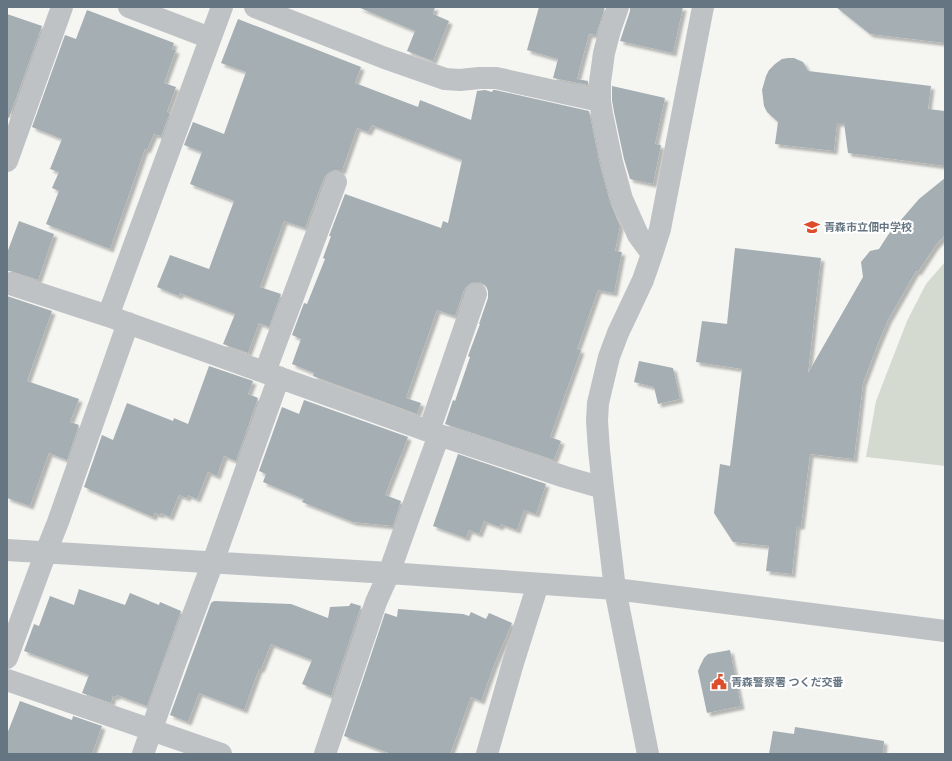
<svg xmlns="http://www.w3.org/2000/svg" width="952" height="761" viewBox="0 0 952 761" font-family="'IBM Plex Sans','Noto Sans JP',sans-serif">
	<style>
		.green { fill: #d5dad1 }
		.building { fill: #a5aeb3; filter: url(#shadow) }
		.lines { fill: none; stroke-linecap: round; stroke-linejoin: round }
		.minor { stroke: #bec2c5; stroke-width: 22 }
		.labels { text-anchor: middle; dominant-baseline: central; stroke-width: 4; stroke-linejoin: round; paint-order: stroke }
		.poi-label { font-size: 11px; font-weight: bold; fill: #657682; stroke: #fff; text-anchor: start }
	</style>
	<defs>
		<filter id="shadow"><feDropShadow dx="3.5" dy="3.5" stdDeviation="1" flood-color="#0004"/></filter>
	</defs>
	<rect width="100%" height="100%" fill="#f5f5f2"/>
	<path class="green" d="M945,262v204l-79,-9 10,-56 31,-80 19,-37z"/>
	<path class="building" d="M358,7h77l-2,7 16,7 -16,40 -26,-10 8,-20z
		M539,7h66l-9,28 -7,-1 -12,45 11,2v4l-35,-7 5,-19 -31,-9z
		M630,7h53l-10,46 -53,-12 10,-30z
		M836,7h109v36l-75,-9z
		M87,10l87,33 -2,6 4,1 -12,33 12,4 -9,25 3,1 -9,23 -7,-2 -7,16 -2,-1 -35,100 -64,-25 13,-33 -7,-3 7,-16 -9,-3 12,-30 -30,-12 33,-92 11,4z
		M7,14l35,12 -33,92 -2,-1z
		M238,19l123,48 -6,16 63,24 2,-7 51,20 6,-29 8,-1 7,2 1,-2h2l94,21 11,54 10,37 10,24 -5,25 7,1 -8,41 -16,-3 -21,59 4,1 -31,87 11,4 -7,19 -109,-36 8,-24 2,1 15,-44 -2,-1 12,-32h-1l9,-26v-7l-2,-5 -6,-4h-6l-6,3 -4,5 -9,26 -18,-6 -31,88 15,5 -4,11 -104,-38 1,-3 -22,-9 9,-25 -9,-4 12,-32 3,1 18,-45 -2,-1 8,-22h-2l16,-42 96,34 2,-7 5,2 14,-63 -90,-35 -4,7 -11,-4 -15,43 -8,-1 -6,3 -4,5 -19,50 -21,-7 -24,66 21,7 -12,33 -10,-4 -11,30 -25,-9 12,-30 -55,-21 -1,3 -22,-9 13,-32 39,14 25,-68 -44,-17 12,-32 -18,-7 9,-23 31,12 22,-62 -25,-9z
		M788,58h6l9,4 5,9 123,15 -3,23 17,2v55l-97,-13 -4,-30h-7l-3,28 -59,-7 3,-22 -11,-10 -3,-6 -2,-16 4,-14 3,-6 6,-6 7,-5z
		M612,86l53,12 -10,46 6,1 -8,39 -23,-5 -6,-20 -10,-47 -2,-12z
		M945,178v57l-10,11 -17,26 -2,-1 -28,49 -11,26 -14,37 -9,76 -44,-5 -9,72h-4l-5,48 -26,-3 3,-25 -36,-4 -19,-29 6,-49 10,2 12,-97 -46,-7 6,-41 25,3 8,-76 86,10 -13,115 55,-96 -2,-15 9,-11 9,-2 9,-14 31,-36z
		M19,221l35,13 -16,46 -27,-9h-4v-18z
		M7,296l45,15 -25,70 52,18 -9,23 9,3 -12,35 -18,-7 -19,53 -23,-8z
		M639,361l34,7 7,31 -22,5 -4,-17 -20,-5z
		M209,366l44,15 -5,13 10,4 -22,63 -12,-5 -7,20 -9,-4 -11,27 -9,-4 -1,3 -8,-3 -9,22 -9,-4 -1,2 -5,-2 -2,4 -69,-30 18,-52 11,5 14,-37 46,18 1,-3 14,6z
		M304,400l104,37 -23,58 16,6 -8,25 -40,-4 -51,-20 2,-3 -41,-17 3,-8 -7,-3 23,-64 17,7z
		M458,454l88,30 -10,30 -12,-4 -7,20 -16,-6 -1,3 -16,-6 -5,13 -10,-4 -3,8 -33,-12z
		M79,589l46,16 5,-12 29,12 1,-3 21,9 -34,95 -30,-11 -1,2 -3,-1 -2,7 -29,-10 7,-18 -65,-24 10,-27 5,2 11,-30 24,9z
		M214,601l77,3 37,14 2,-11 19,-1 2,-3 10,3 -30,90 -29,-12 10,-24 -41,-16 -10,25h-2l-15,41 -45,-17 -11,29 -18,-7 41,-112z
		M398,609l65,5 6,2 2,-4 15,7 3,-6 23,10 -18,42 -13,36 -10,-4 -21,57h-59l-47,-18 41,-123 12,4z
		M730,650l11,56 -34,7 -9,-42 2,-5 4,-8 4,-4z
		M20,701l52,19 1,-4 29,10 -10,28h-85v-20z
		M795,727l89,14 -1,13h-114l4,-23 21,3z"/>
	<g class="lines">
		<path class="minor" d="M129,7l81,31
			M255,7l130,51 60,21 15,1 19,-2h17l104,23
			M618,7l-8,23 -6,23 -4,29v19l2,13 10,48 10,37 16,36 14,19
			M7,161l55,-154
			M7,283l101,33 331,119 126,42 38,11
			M108,316l114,-309
			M265,372l71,-190
			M429,431l47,-137
			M7,550l382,23 226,16 330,42
			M7,658l39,-106 12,-30 70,-199
			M7,680l214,74
			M143,754l32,-91 38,-101 66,-185
			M325,754l51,-152 13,-29 20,-56 30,-82
			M487,754l26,-91 25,-79
			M648,754l-33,-165 -12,-101 -4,-38 -2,-29 1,-18 11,-46 9,-24 25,-53 9,-26 8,-25 43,-222"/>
	</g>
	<defs>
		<symbol id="school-bare" viewBox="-9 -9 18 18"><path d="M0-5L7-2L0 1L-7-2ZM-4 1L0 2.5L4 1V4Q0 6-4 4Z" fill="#de4d29" stroke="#fff" stroke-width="2.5" paint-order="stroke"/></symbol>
		<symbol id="civic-bare" viewBox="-9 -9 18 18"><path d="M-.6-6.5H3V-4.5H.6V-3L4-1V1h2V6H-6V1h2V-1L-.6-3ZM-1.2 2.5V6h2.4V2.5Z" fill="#de4d29" stroke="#fff" stroke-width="2.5" paint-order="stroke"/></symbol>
	</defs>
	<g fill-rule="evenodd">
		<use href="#school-bare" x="801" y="216" width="22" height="22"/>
		<use href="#civic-bare" x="708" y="671" width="22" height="22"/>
	</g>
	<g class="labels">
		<g class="poi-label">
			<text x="824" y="227">青森市立佃中学校</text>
			<text x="731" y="682">青森警察署 つくだ交番</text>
		</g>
	</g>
	<rect width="952" height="761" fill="none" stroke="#657682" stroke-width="16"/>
</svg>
